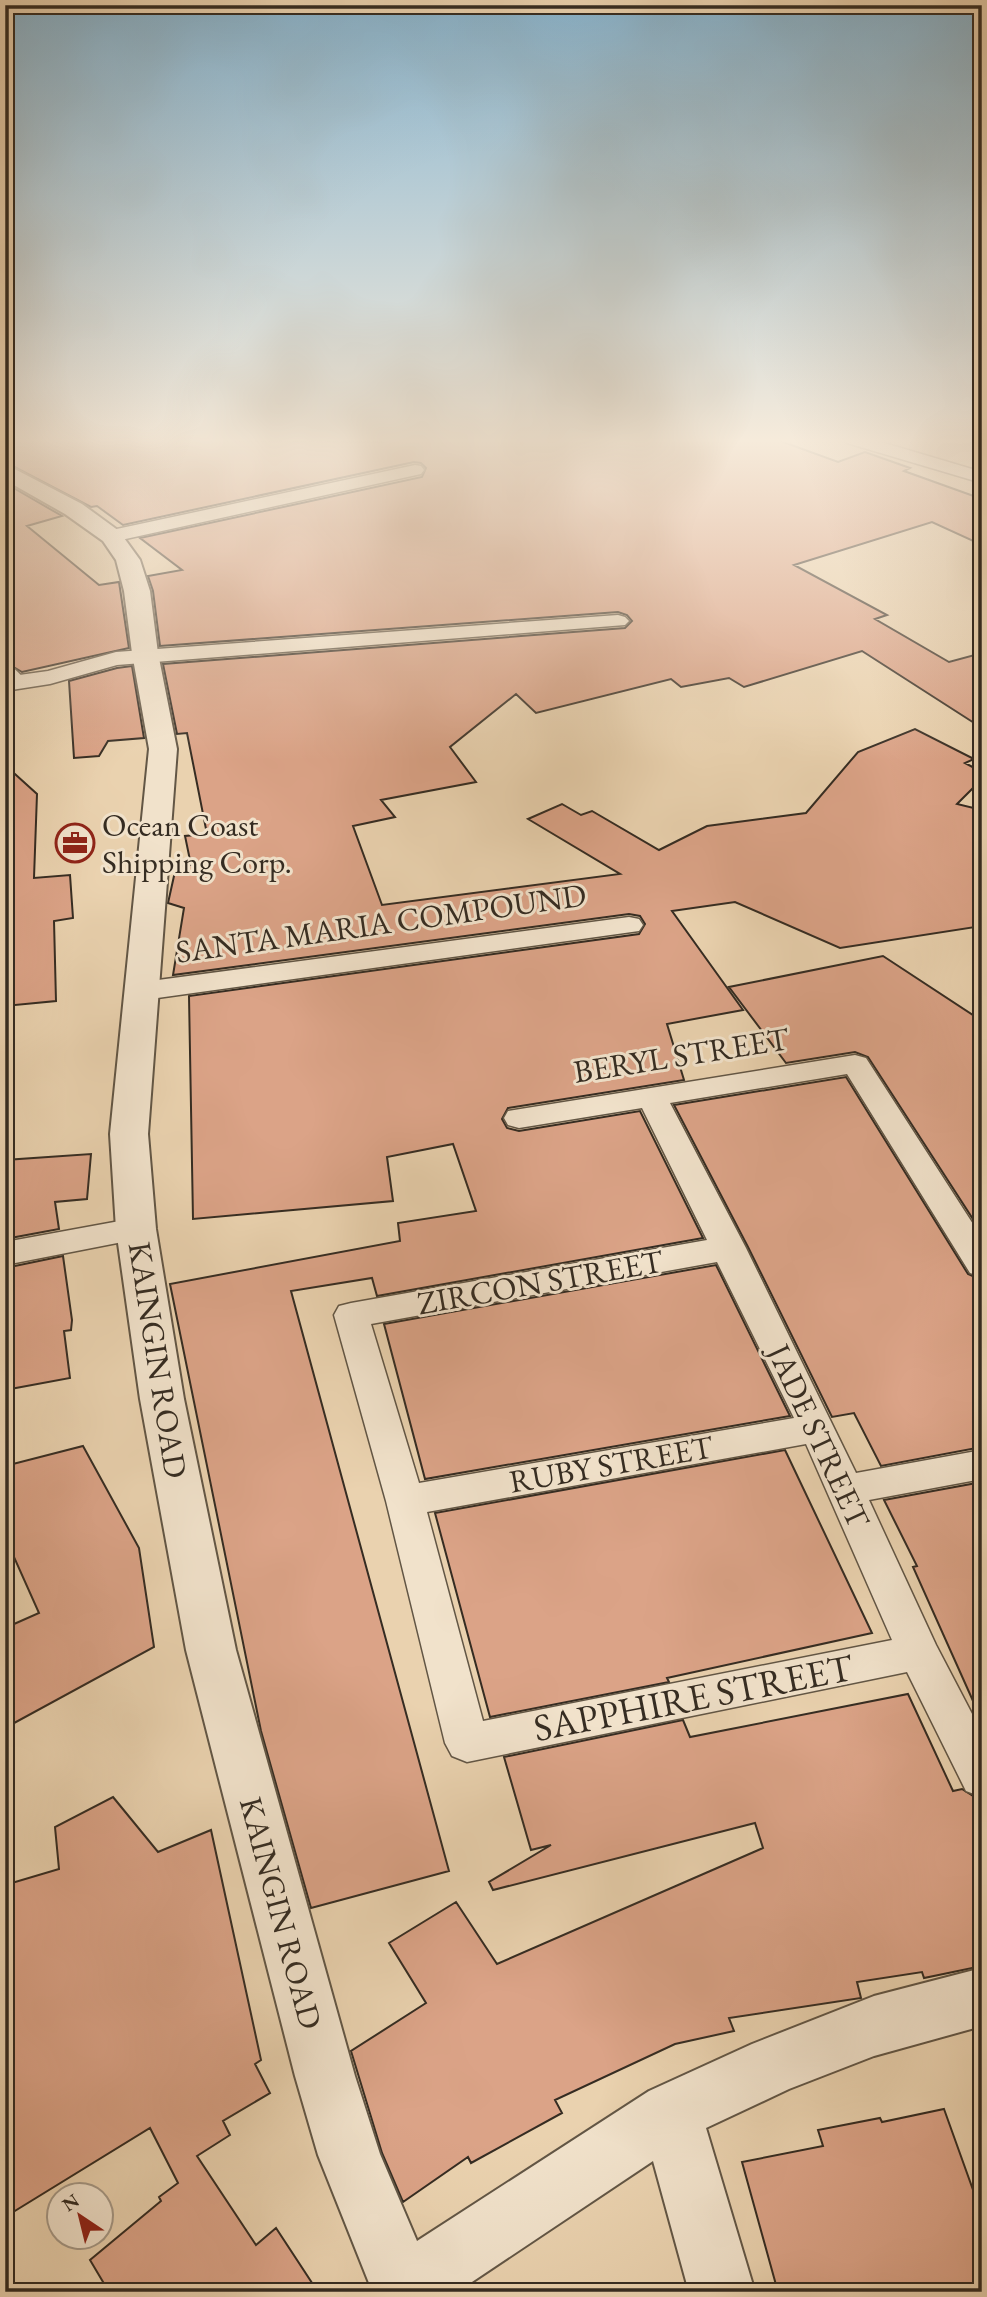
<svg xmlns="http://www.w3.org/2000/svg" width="987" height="2297" viewBox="0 0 987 2297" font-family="'EB Garamond',serif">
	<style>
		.building { fill: #dba387; stroke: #352c22; stroke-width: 2 }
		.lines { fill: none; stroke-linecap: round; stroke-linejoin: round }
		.pedestrian-casing { stroke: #625645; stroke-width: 3 }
		.minor-casing { stroke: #625645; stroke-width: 3 }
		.tertiary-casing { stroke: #625645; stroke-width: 4 }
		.pedestrian { fill: #f1e2cb; fill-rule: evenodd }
		.minor { fill: #f1e2cb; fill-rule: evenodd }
		.tertiary { fill: #f1e2cb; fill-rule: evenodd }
		.labels { text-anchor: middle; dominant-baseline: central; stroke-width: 6; stroke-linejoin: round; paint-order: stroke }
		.poi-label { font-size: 32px; fill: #352c22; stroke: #f1e2cb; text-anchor: start }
		.street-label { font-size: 32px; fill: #352c22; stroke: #f1e2cb }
		.near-street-label { font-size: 38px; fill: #352c22; stroke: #f1e2cb }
	</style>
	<rect width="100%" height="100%" fill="#ead2af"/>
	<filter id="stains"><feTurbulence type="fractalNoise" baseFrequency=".00286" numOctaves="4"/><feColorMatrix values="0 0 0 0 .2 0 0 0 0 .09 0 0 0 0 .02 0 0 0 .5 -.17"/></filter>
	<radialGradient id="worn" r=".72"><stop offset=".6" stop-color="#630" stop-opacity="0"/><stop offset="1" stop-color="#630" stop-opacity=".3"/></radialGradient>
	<path class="building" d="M5,439l377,3 -4,-3h397l63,23 27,-10 45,16 -6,3 78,28v46l-50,-23 -138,43 93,50 -12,4 74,43 33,-9v75l-120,-77 -118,36 -15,-9 -48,9 -10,-8 -135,34 -20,-19 -66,53 26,35 -95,18 14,17 -42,9 29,79 238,-31 -92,-55 34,-15 19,11 11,-4 67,39 48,-24 99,-13 52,-61 57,-23 59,30 -9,4 17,9v7l-25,25 25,6v116l-142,22 -105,-46 -63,9 71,99 -76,14 17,56 -176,28 -6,11 5,9 12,3 121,-20 63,127 -326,58 -5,-18 -81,13 158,580 -138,37 -50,-177 -91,-447 230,-43 -2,-18 78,-12 -23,-67 -66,13 6,44 -200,18 -4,-223 450,-62 6,-10 -5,-8 -11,-2 -456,61 11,-67 -16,-5 8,-36 15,-2 -6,-29 22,-2 -20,-101 -10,1 -14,-70 462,-36 7,-7 -5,-6 -9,-3 -458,34 -7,-55 -5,-15 34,-6 -42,-32 282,-61 4,-9 -5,-5 -7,-1 -291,63 -26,-19 -6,1 -86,-45z
		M5,483l57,33 -35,10 72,59 20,-3 10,66 -107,24 -17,-10z
		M132,666l12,72 -36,3 -9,15 -25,2 -5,-77 48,-13z
		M5,765l32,29 -3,84 36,-3 3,43 -19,3 2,80 -51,5z
		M883,956l99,65v212l-114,-176 -13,-5 -69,11 -57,-76z
		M846,1077l122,197 7,3 7,11v159l-101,19 -27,-53 -22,4 -84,-170 -74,-142z
		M91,1154l-4,45 -32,3 4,27 -54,10v-79z
		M63,1256l9,64 -1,10 -7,1 6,47 -65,12v-122z
		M716,1265l74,151 -365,63 -41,-155z
		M83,1446l56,102 15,99 -149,81v-100l34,-15 -25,-56 -9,4v-95z
		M785,1450l87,183 -205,45 2,4 -179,35 -55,-204z
		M982,1482v239l-69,-154 4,-1 -33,-66z
		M908,1694l45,97 9,-2 11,7 9,22v148l-58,12 -2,-6 -65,10 4,16 -132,20 5,13 -59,13 -120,56 7,13 -91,50 -3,-6 -65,45 -21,-49 -31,-102 75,-48 -37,-60 67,-41 41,62 266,-116 -8,-25 -262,67 -4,-8 62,-37 -20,5 -27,-93 179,-37 7,17z
		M113,1797l45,55 53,-22 50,230 -6,4 15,29 -47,28 7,14 -33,21 59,89 20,-17 42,64h-209l-19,-32 71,-59 -2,-4 19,-14 -28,-55 -145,89v-332l54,-16 -4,-42z
		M944,2109l38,106v77h-204l-36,-130 81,-16 -5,-16 62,-12 2,4z"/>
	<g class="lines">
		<defs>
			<path id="pedestrian" d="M5,664c9,2 17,12 22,19l-2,3h-12l-8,-8z"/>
			<path id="minor" d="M844,439h27l111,33v11l-135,-40z
				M415,465l6,1 3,4 -3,4 -309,68 -10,-6 10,-6z
				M618,615l7,2 4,4 -4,4 -508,40 -67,19 -45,7v-14l43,-6 68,-19z
				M629,917l10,2 4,6 -4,6 -496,69 -10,-3 -4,-6 4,-6 10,-3z
				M855,1055l11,3 116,180v39l-12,-4 -123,-199 -177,29 76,145 110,225 126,-23v29l-113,21 67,145 46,88v64l-16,-6 -59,-119 -440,90 -15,-6 -7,-13 -59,-242 -52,-186 5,-9 12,-3 356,-63 -65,-132 -123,20 -11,-3 -4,-7 4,-7zM717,1262l77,156 -375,65 -48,-159zM806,1444l86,196 -409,81 -56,-209z
				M136,1218l12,3 5,8 -5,8 -143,28v-23z"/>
			<path id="tertiary" d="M5,464l77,40 37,27 21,29 10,31 8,62 19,96 -29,385 8,95 28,170 52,251 119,426 25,78 37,87 232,-150 103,-47 122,-48 108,-28v58l-108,30 -85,33 -83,39 49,164h-66l-36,-131 -196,131h-92l4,-9 -51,-128 -23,-79 -109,-426 -46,-251 -24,-170 -6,-95 39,-385 -17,-96 -8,-62 -8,-31 -13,-19 -38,-27 -60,-34z"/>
		</defs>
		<use href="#pedestrian" class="pedestrian-casing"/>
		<use href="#minor" class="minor-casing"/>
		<use href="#tertiary" class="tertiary-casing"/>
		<use href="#pedestrian" class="pedestrian"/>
		<use href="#minor" class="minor"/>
		<use href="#tertiary" class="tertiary"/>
	</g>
	<linearGradient id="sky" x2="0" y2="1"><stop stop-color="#88b5d0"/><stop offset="0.58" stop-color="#f6ebdb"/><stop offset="1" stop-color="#f6ebdb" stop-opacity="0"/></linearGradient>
	<rect width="987" height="760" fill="url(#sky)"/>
	<defs>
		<symbol id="office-ring" viewBox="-11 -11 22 22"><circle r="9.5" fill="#f1e2cb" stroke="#8f2418" stroke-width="1.5"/><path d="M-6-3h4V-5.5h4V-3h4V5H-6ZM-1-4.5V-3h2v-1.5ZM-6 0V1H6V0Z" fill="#8f2418"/></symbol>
	</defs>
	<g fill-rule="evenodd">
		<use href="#office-ring" x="53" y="821" width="44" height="44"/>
	</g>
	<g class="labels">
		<g class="poi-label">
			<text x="102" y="825">Ocean Coast<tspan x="102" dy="37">Shipping Corp.</tspan></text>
		</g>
		<g class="street-label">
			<text transform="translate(381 923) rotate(-8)">SANTA MARIA COMPOUND</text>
			<text transform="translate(681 1055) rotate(-9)">BERYL STREET</text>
			<text transform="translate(540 1282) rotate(-10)">ZIRCON STREET</text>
			<text transform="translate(158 1360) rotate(81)">KAINGIN ROAD</text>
			<text transform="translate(819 1436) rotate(65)">JADE STREET</text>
			<text transform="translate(611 1464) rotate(-10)">RUBY STREET</text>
			<text transform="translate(281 1913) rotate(75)">KAINGIN ROAD</text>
		</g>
		<g class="near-street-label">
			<text transform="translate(693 1697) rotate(-11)">SAPPHIRE STREET</text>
		</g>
	</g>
	<rect width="987" height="2297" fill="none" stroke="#ead2af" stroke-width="28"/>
	<rect x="7" y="7" width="973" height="2283" fill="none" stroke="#352c22" stroke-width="3.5"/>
	<rect x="14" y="14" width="959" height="2269" fill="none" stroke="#352c22" stroke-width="2"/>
	<g transform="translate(80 2216) rotate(325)"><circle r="33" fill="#f1e2cb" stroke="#a69987" stroke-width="2"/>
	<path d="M0-5L12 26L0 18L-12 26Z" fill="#8f2418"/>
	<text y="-10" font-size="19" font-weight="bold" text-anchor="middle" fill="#352c22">N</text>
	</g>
	<rect width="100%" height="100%" filter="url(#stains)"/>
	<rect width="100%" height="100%" fill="url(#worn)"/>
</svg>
